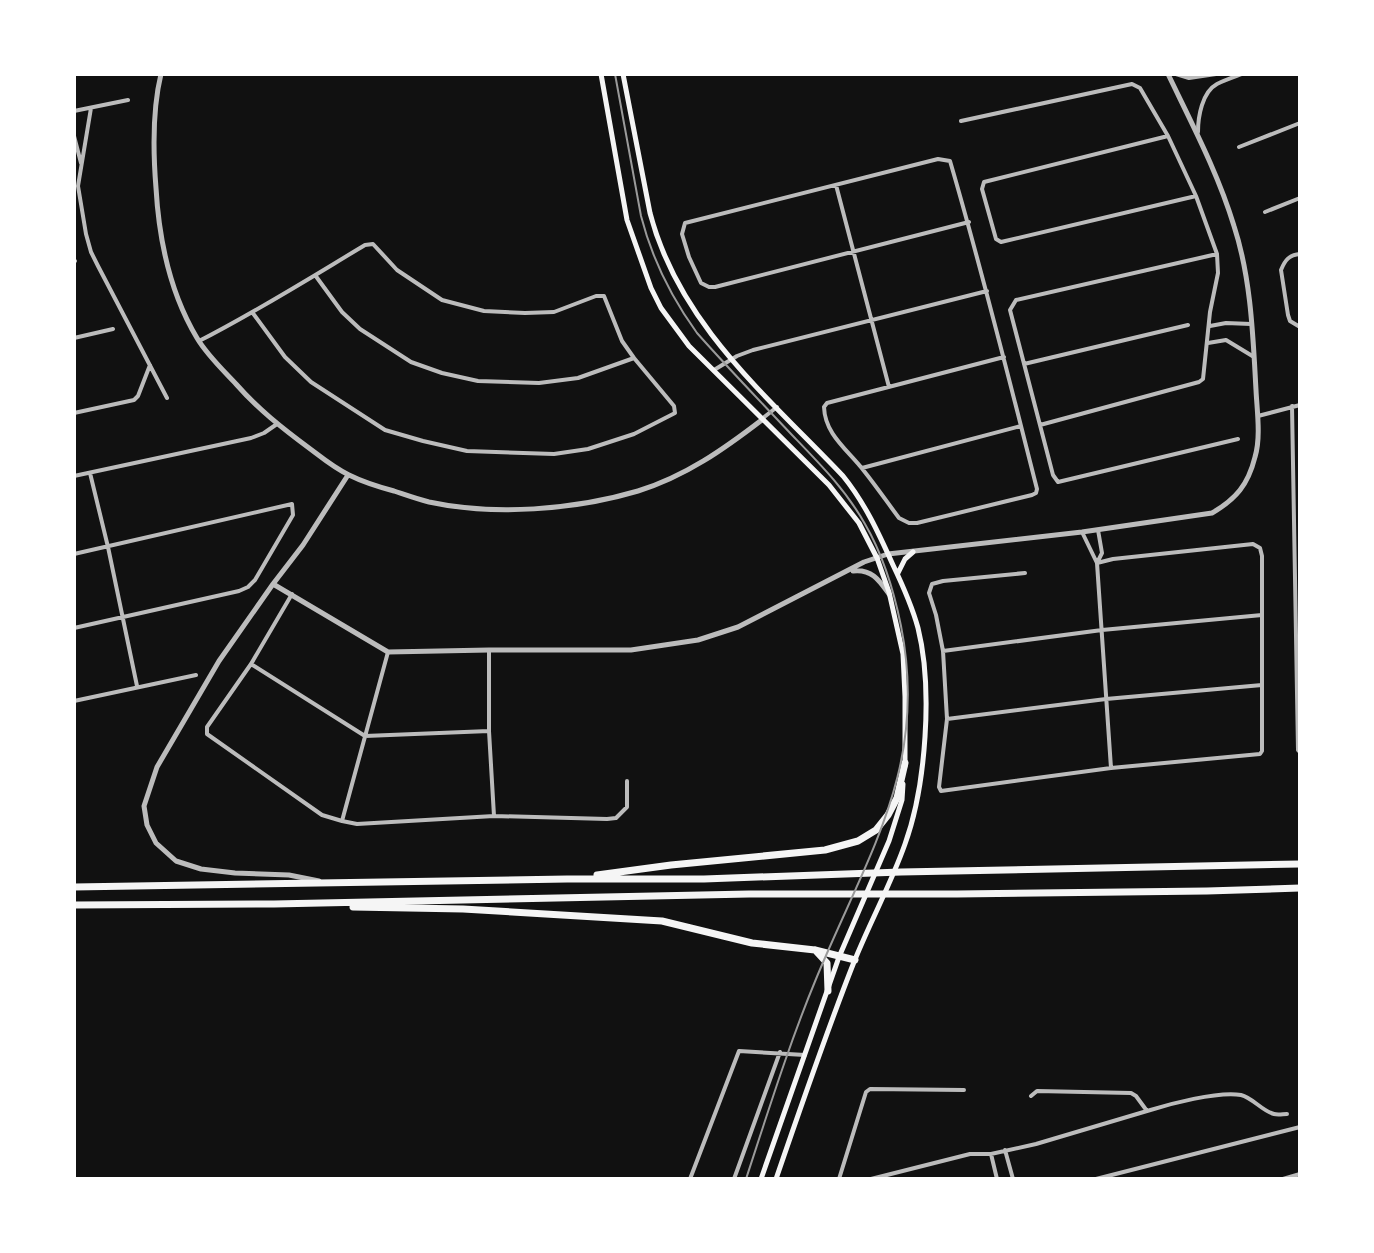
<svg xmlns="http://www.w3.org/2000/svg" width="1374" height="1253" viewBox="0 0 1374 1253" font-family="Commissioner,sans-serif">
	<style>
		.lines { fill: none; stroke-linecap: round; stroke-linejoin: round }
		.minor { stroke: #bcbcbc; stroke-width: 4 }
		.tertiary { stroke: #bcbcbc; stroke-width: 5 }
		.secondary { stroke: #f5f5f5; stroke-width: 5 }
		.motorway { stroke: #f5f5f5; stroke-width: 7 }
		.rail { stroke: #9a9a9a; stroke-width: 2 }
	</style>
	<rect width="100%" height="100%" fill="#111"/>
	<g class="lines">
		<path class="minor" d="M1176,74l13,4 27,-4
			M91,108l-13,78 8,48 5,18 7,14 69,132
			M74,111l54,-11
			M961,121l171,-37 8,4 28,48 28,60 21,58 1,19 -8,39 -7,67 -4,3 -159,43
			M1198,132c0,-15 4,-40 19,-48 8,-4 17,-7 25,-10
			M74,136l7,27
			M1168,136l-184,46 -2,7 14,50 5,3 195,-46
			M1239,147l61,-24
			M836,185l53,202
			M1265,212l35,-14
			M969,222l-254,65h-6l-8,-4 -12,-26 -7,-23 3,-11 253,-64 12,2c32,109 59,218 87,328l-1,4 -4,2 -115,28h-8l-10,-5c-12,-16 -23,-32 -35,-47 -16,-21 -39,-36 -40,-64l3,-4 177,-46
			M1217,254l-201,46 -6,10 43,165 5,7 180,-43
			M1300,254c-11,1 -15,6 -19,16l7,45 2,6 10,6
			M74,262l1,-1
			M315,275l27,37 18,17 51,33 31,11 36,8 61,2 39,-5 56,-20
			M1210,326l16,-3 25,1
			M74,338l39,-9
			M199,341c57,-29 111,-63 166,-96l8,-1 24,26 45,30 42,11 41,2 29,-1 42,-16h8l18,45 12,17 40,48 1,7 -41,21 -46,15 -34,5 -87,-3 -44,-10 -38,-11 -74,-48 -26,-25 -33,-45
			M1208,343l18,-3 28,17
			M1024,364l164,-39
			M714,370l23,-14 16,-6 234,-59
			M1292,406l6,344 2,2
			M74,413l60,-13 4,-4 12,-31
			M1258,416l42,-11
			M763,418l14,-11
			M862,468l159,-42
			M90,473l18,74 29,139
			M74,476l177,-38 13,-5 13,-9
			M1082,532l15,31 14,205
			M74,554l218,-50 1,11 -38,65 -7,7 -9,4 -165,37
			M1097,563l5,-10 -4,-23
			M1025,573l-82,8 -11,3 -3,9 7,22 7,36 4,68 -8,68 2,4 170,-23 149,-14 2,-3v-195l-2,-8 -7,-4 -140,15 -16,4
			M292,594l-41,70 -44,63v7l115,81 20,6 15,3 137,-8 113,3 9,-1 11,-11v-26
			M489,650v81l5,85
			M943,651l159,-21 160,-15
			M251,664l114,72 124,-5
			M74,701l122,-26
			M947,719l159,-20 156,-14
			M342,821l46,-169
			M1147,1111c22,-7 71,-20 94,-16 12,3 21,16 33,19 4,1 9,0 13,0
			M1005,1150l8,29
			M991,1154l6,25
			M690,1179l49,-128 66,4
			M734,1179l46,-127
			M839,1179l27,-87 4,-3 94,1
			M871,1179l99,-25h21l45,-10 111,-33 -11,-15 -5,-3 -94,-2 -6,5
			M1096,1179l204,-52
			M1283,1179l17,-5"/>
		<path class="tertiary" d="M161,74c-9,37 -8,77 -5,114 3,52 14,105 41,150 10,17 26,32 39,46 22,25 46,44 73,64 12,9 25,20 40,27 14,7 30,12 45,16 12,4 23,8 35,11 65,14 145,8 209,-11 48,-15 86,-42 125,-72
			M853,571c19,-2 26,9 36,23
			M273,584l115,68 101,-2h142l67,-10 40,-13 126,-65 24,-8 194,-22 130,-19c24,-14 36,-28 43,-56 6,-20 2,-46 1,-67 -3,-54 -5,-112 -22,-164 -16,-53 -42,-102 -66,-152
			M319,881l-30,-6 -54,-2 -34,-4 -25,-8 -20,-18 -9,-18 -3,-19 13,-39 62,-106 54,-77 30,-39 45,-70"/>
		<path class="secondary" d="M601,74l26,146 24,68 10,20 28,38 140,139 30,38 18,35 12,34 14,62 2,43v69
			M623,74l27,139c29,111 117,183 193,263 22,27 36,58 50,89 10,21 19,41 25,63 15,60 8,158 -13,216 -14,40 -35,78 -51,118 -28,71 -53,144 -78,217
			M898,573l7,-14 8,-7
			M761,1179l78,-222 50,-116 13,-41 1,-16"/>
		<path class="motorway" d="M597,875l74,-10 154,-15 33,-9 18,-11 12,-15 9,-17 8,-35
			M74,887l493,-8h137l197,-7 399,-8
			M74,905l200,-1 475,-10h208l250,-3 93,-3
			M353,907l110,2 199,12 90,22 63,7 40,10
			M815,950l12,13 1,28"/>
		<path class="rail" d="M615,74l26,142c11,43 30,81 56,117 31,35 63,68 95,102 27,28 54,55 73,89 18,31 29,67 36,102 28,141 -34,229 -85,353 -27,65 -48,133 -70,200"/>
	</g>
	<rect width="1374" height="1253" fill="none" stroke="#ffffff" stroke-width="152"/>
</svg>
